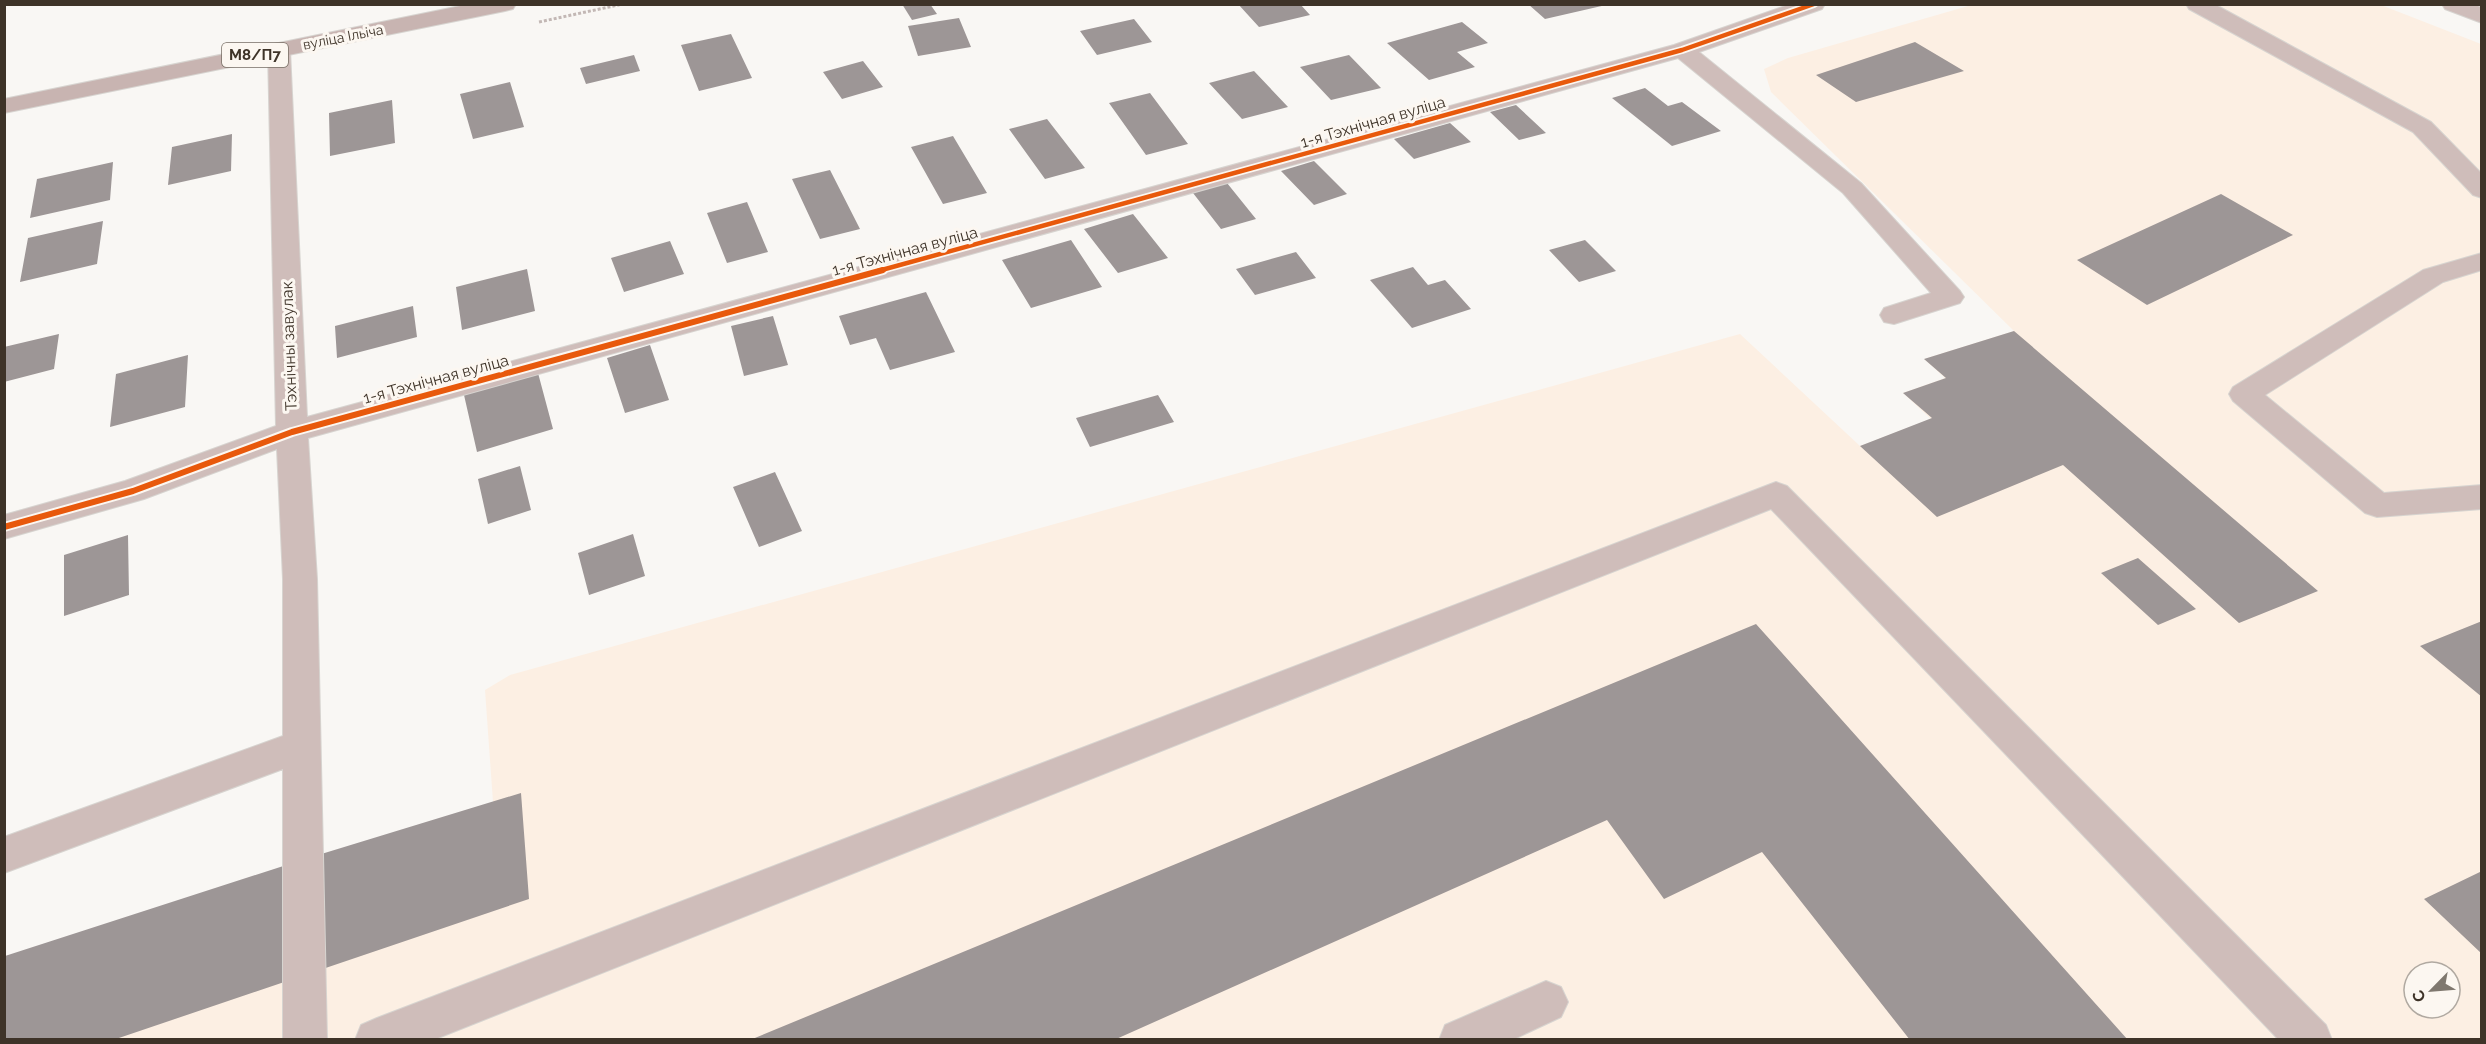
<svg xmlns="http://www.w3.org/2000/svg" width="2486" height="1044" viewBox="0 0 2486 1044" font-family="Raleway,sans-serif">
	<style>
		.built { fill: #fcefe3; fill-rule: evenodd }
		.building { fill: #9d9696 }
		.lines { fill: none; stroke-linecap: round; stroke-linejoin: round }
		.minor-casing { stroke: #d7d4d0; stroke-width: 2 }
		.major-casing { stroke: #d7d4d0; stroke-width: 2 }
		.path { stroke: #c3b8b5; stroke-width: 3; stroke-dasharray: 3 2; stroke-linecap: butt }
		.minor { fill: #cfbdba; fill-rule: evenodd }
		.major { fill: #c8b4b1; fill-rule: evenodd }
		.cycleway-far1-casing { stroke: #fcf7f1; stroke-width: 8 }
		.cycleway-casing { stroke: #fcf7f1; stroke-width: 10 }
		.cycleway-far1 { stroke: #e8590c; stroke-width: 4.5 }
		.cycleway { stroke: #e8590c; stroke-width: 6 }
		.labels { text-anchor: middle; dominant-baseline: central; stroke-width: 6; stroke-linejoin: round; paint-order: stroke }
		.far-street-label { font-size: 14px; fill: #3e3328; stroke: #fcf7f1 }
		.shield { fill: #fcf7f1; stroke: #776e64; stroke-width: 1.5 }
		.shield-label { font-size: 15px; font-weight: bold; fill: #3e3328 }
		.street-label { font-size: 16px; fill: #3e3328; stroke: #fcf7f1 }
	</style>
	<rect width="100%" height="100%" fill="#f9f7f4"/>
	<path class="built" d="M1975,4l406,1 100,39v995l-2476,1 -1,-83 489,-155 -8,-112 25,-15 1230,-341 120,112 71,-27 -28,-26 42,-15 -21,-19 90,-28 -243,-239 -7,-23 24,-11zM2414,972h36v36h-36z"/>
	<path class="building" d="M902,4h28l7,10 -25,6z
		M1238,4h62l10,11 -51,12z
		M1528,4h77l1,1 -61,14z
		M959,18l12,29 -53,9 -10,-30z
		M1134,19l18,23 -55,13 -17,-24z
		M1462,22l26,21 -31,9 18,15 -46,13 -42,-37z
		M731,34l21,44 -53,13 -18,-46z
		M1915,42l49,29 -108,31 -40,-27z
		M634,55l6,16 -54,13 -6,-16z
		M1349,55l32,33 -50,12 -31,-33z
		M863,61l20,26 -41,12 -19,-27z
		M1254,71l34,36 -46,12 -33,-36z
		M510,82l14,45 -51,12 -13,-45z
		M1645,88l23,18 14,-4 39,29 -49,15 -60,-48z
		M1150,93l38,51 -42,11 -37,-52z
		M392,100l3,43 -65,13 -1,-43z
		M1516,105l30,28 -27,7 -29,-28z
		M1047,119l38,49 -40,11 -36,-50z
		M1450,123l21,19 -57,17 -20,-20z
		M232,134l-1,37 -63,14 4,-38z
		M953,136l34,57 -44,11 -32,-57z
		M1314,161l33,33 -33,11 -33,-34z
		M113,162l-3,38 -80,18 7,-39z
		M830,170l30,59 -40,10 -28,-60z
		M1227,183l29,36 -35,10 -28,-36z
		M2221,194l72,41 -146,70 -70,-45z
		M747,202l21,50 -41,11 -20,-50z
		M1133,214l35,44 -50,15 -34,-44z
		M103,221l-6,43 -77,18 8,-44z
		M1071,240l31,47 -71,21 -29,-48z
		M1585,240l31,31 -37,11 -30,-32z
		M670,241l14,33 -60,18 -13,-34z
		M1296,252l20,26 -61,17 -19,-26z
		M1413,267l15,18 17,-5 26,29 -59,19 -42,-48z
		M527,269l8,42 -73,19 -6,-43z
		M926,292l29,60 -65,18 -14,-32 -26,7 -11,-29z
		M413,306l4,31 -80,21 -2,-32z
		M773,316l15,49 -44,11 -13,-50z
		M2014,331l304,260 -79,32 -176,-158 -126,52 -77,-71 72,-28 -29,-25 43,-15 -22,-19z
		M59,334l-5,35 -50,13v-35z
		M650,345l19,55 -44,13 -18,-55z
		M188,355l-3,52 -75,20 6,-53z
		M538,373l15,56 -76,23 -13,-57z
		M1158,395l16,27 -84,25 -14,-29z
		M520,466l11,44 -43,14 -10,-45z
		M775,472l27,59 -43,16 -26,-60z
		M633,534l12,42 -56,19 -11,-42z
		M128,535l1,60 -65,21v-61z
		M2138,558l58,51 -38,16 -57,-52z
		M2482,621v76l-62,-51z
		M1756,624l372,416h-218l-148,-188 -98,47 -57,-79 -493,220h-364z
		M521,793l8,106 -416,141h-108v-84l300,-97z
		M2482,871v83l-58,-55z"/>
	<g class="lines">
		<defs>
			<path id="minor" d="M1791,4h34l-3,5 -123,43 162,131 99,108 4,6 -4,6 -66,21 -10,-2 -4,-7 4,-7 47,-15 -88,-100 -165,-135 -1370,380 9,141 10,461h-44v-271l-279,104v-36l279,-101v-157l-6,-130 -133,50 -140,40v-24l121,-34 151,-55 -8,-376 3,-5 8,-2 8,2 3,5 17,367 1367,-372z
				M2186,4h28l217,118 51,52v24l-9,-3 -60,-63 -224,-123z
				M2442,4h31l9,4v15l-37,-14z
				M2482,253v17l-39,12 -178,113 119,98 98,-8v24l-105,8 -12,-4 -132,-112 -4,-7 4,-7 190,-117z
				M1776,482l11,4 539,539 6,15h-53l-508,-531 -1338,531h-78l6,-15 16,-7z
				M1546,981l15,6 7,15 -7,15 -49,23h-73l6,-15z"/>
			<path id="major" d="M470,4h46l-3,5 -8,2 -501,102v-14z"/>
		</defs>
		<use href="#minor" class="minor-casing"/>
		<use href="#major" class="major-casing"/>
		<path class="path" d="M539,22l84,-18"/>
		<use href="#minor" class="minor"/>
		<use href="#major" class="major"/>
		<defs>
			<path id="cycleway-far1" d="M878,271l804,-221 132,-46"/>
			<path id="cycleway" d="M4,527l129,-36 159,-59 591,-162"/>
		</defs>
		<use href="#cycleway-far1" class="cycleway-far1-casing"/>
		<use href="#cycleway" class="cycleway-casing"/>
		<use href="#cycleway-far1" class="cycleway-far1"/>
		<use href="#cycleway" class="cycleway"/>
	</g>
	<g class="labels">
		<g class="far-street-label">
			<text transform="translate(343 37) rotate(-11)">вуліца Ільіча</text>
		</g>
		<rect class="shield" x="222" y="43" width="66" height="24" rx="4.5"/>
		<g class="shield-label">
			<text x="255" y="55">М8/П7</text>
		</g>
		<g class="street-label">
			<text transform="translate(1373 122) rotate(-16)">1-я Тэхнічная вуліца</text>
			<text transform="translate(905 251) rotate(-15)">1-я Тэхнічная вуліца</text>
			<text transform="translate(289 346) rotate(-92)">Тэхнічны завулак</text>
			<text transform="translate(436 379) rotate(-15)">1-я Тэхнічная вуліца</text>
		</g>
	</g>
	<rect width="2486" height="1044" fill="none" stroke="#3e3328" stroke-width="12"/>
	<g transform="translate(2432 990) rotate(245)"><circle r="28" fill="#fcf7f1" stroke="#b0a9a1" stroke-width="1.5"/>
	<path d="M0-4.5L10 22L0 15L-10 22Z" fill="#7f786f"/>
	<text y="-9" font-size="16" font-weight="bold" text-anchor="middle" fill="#3e3328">С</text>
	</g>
</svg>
